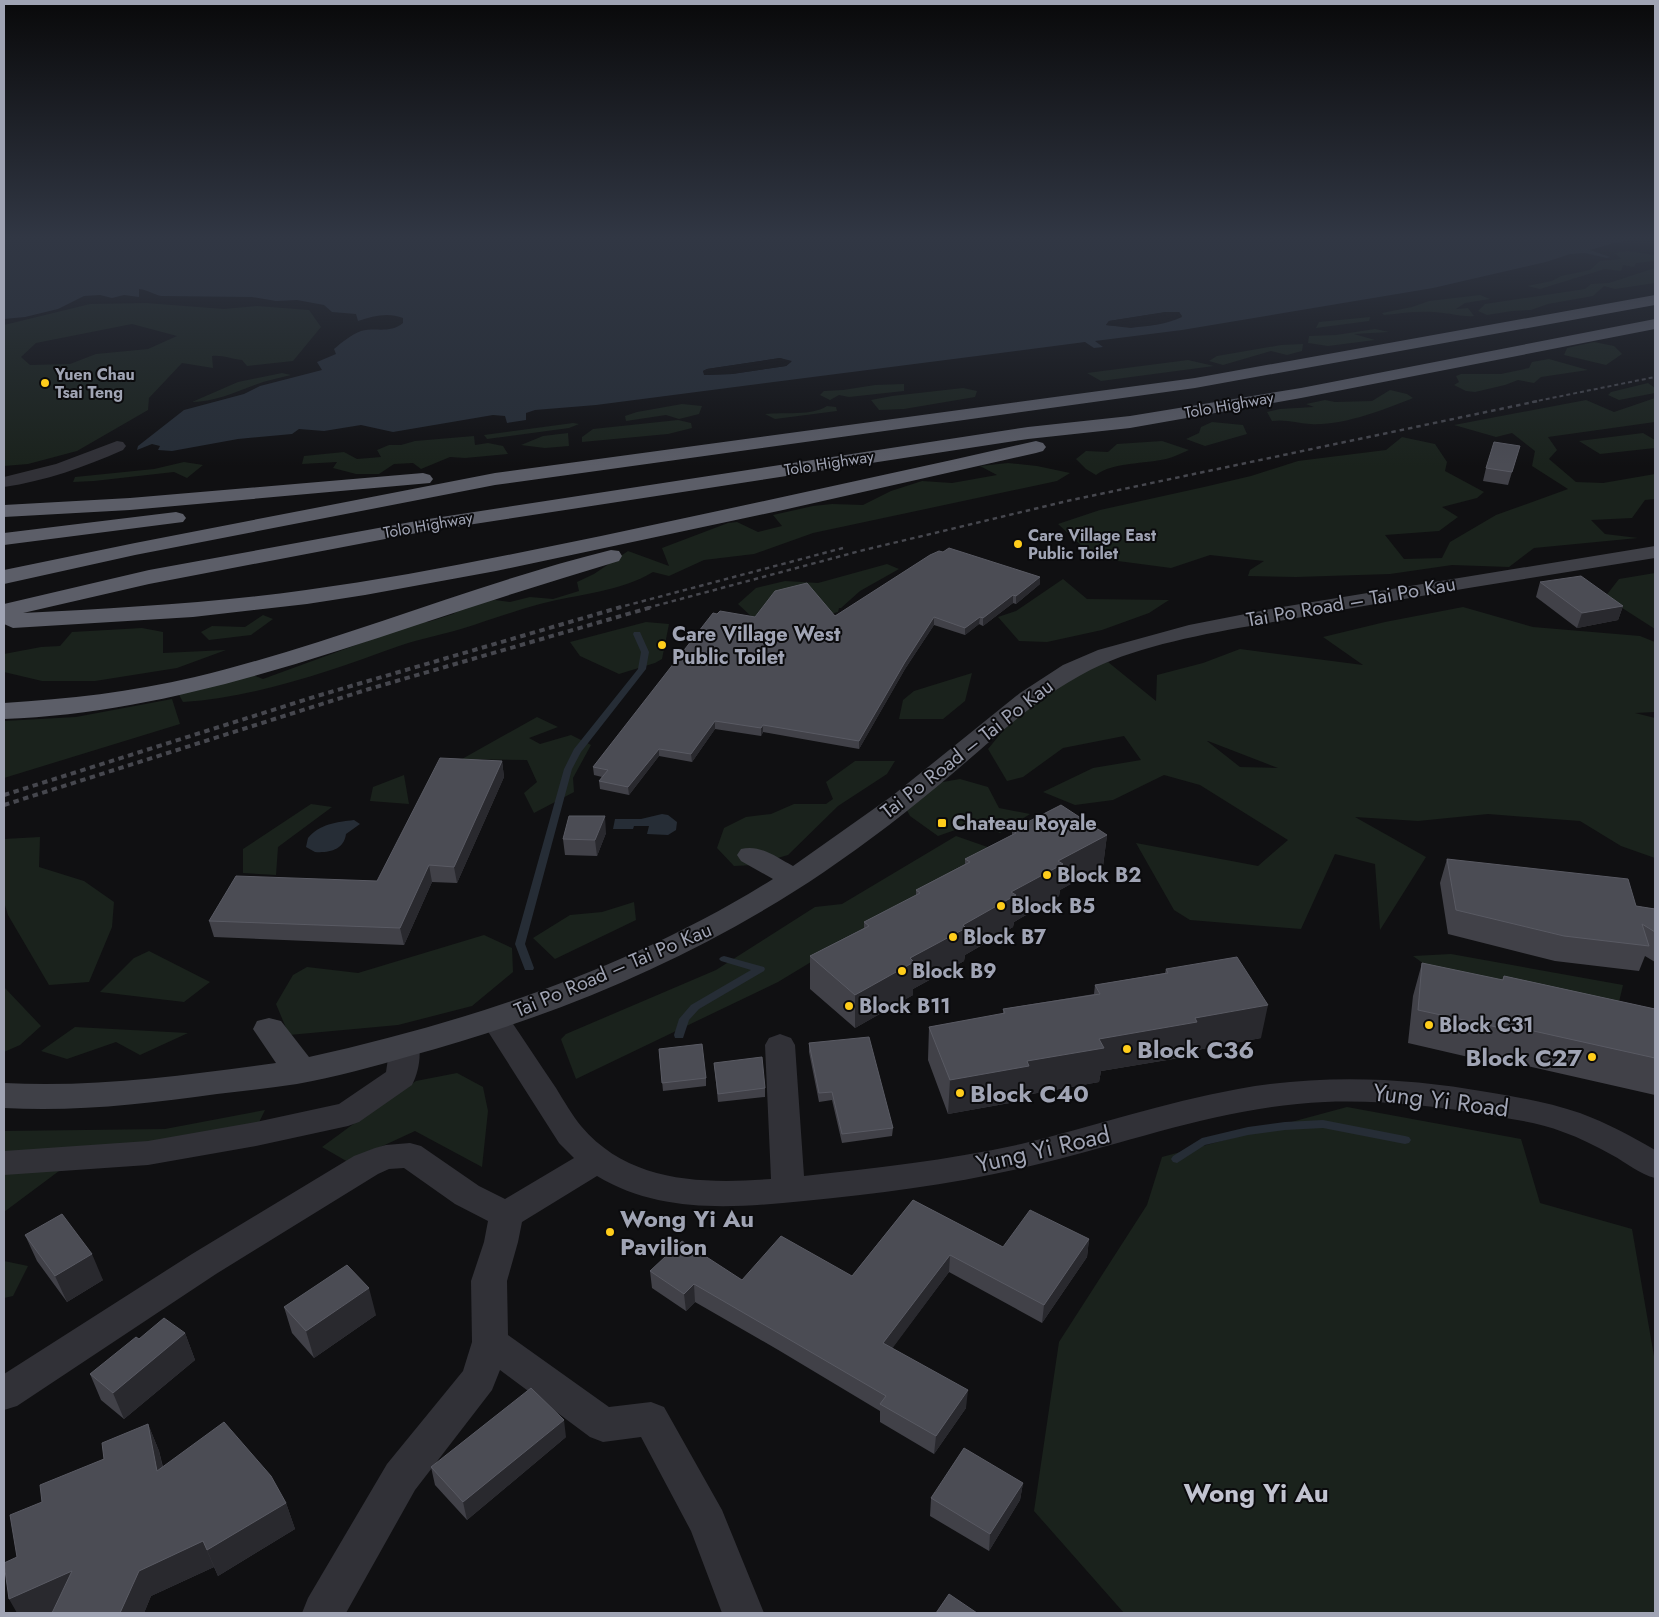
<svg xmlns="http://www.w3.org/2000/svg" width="1659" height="1617" viewBox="0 0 1659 1617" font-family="Jost,sans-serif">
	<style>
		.green { fill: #1a221c; fill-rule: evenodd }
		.water { fill: #262d36; fill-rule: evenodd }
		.pier { fill: #101012; fill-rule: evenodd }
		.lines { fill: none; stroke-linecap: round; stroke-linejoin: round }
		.stream { fill: #262d36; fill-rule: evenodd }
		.street { fill: #313137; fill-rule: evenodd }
		.secondary { fill: #3f4047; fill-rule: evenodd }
		.highway { fill: #5c5e68; fill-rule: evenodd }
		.rail-far2 { stroke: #46474e; stroke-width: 2; stroke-dasharray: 4 3; stroke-linecap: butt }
		.rail-far1 { stroke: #46474e; stroke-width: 2.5; stroke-dasharray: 4.5 4; stroke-linecap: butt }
		.rail { stroke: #46474e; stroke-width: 4; stroke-dasharray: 5.5 4.5; stroke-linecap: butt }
		.wall { fill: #414148 }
		.shaded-wall { fill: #29292e }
		.building { fill: #4b4c54; stroke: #595a63 }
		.poi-dot { fill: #ffcd1b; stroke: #0b0b0d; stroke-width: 2 }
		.labels { text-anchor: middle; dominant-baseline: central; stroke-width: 4; stroke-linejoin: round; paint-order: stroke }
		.far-poi-label { font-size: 16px; font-weight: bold; fill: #a0a4b4; stroke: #0b0b0d; text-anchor: start }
		.far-street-label { font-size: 16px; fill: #a0a4b4; stroke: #0b0b0d }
		.street-label { font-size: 20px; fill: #a0a4b4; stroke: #0b0b0d }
		.poi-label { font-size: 20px; font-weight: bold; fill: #a0a4b4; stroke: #0b0b0d; text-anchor: start }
		.near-poi-label { font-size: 24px; font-weight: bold; fill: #a0a4b4; stroke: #0b0b0d; text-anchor: start }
		.near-street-label { font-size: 24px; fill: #a0a4b4; stroke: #0b0b0d }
		.near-quarter-label { font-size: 26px; font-weight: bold; fill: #c1c3d0; stroke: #0b0b0d }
	</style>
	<rect width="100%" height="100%" fill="#101012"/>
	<path class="green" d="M1627,251l28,4v6l-19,2 -2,4 -11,-2 -2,6 -16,-2 -65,20 -13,-3 25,-5 9,-5 29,-6 10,-9 21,-2 -6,-6z
		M1655,268v15l-40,6 -11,-3 -11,10 -45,8 -17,6 -19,1 -25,4 -9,-4 7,-7 100,-15 6,-5 18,-1z
		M1480,295l10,4 -25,4 -9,6 12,-1 6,8c-12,1 -19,-2 -31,-3 -20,-3 -39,0 -59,2l-2,-2 30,-6 17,-6z
		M146,303l78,6 33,-3 52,4 12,17 -28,34 -46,5 -5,-6c-11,-1 -19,-5 -30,-4l1,12 -31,-5 -33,35 -1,12 -71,41 -49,13 -24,2v-141l86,-21zM132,324l45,12 -29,13 -52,5 -26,10 -40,1 -9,-8 15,-14z
		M1370,317l-1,4 -53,7 3,-6z
		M1375,329l14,3 -35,2 21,6 -47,6 -20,-3 1,-7 27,-1z
		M1594,342l20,4 8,8 -16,11 -42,-10 3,-7z
		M1303,344l-1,7 -15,4 -16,-4 -48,14 -14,-4 8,-5 64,-11z
		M1549,359l39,11 -47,7 -7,6 -16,-3 -13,5 -30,7 -9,-1 -12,-6 5,-3 -3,-6 5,-2h40l28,-6 3,-6z
		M1188,360l26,6 -113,15 -14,-8z
		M282,373l9,2c-13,3 -26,6 -39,11 -19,7 -39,16 -60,16l46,-20z
		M1648,383l7,5v5l-36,7 -11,-5 3,-3z
		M904,384v7l-55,6 -10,-2 -9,5 -10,-5 4,-4 19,-1 32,-5z
		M963,388l14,3 -2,6 -71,12 -25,1 -8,-10 21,-4z
		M1390,390l17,4 6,4c-29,12 -71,28 -103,26 -13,-1 -24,-5 -38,-3l-5,-9 13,-3 34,-2 -8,-3 19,-4 10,2 37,-1z
		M1655,398v24l-107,15 9,13 -8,9 27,23 27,1 52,-9v25l-10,1 -13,18 -41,2 14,14 33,4 -104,10 -25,19 -57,-2 -62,9 -94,3 -48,-1 2,-6 14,-9 -54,-6 -39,13 -76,-10 -37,-34 42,-14 104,-23 47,-11 47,-15 88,-11 16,-13 33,7 12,18 -2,9 39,21 -7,6 -35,9 16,10 -19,14 -54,4 19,24 38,-1 8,-16 46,-27 72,-26 -36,-23 3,-15 -23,-18 -16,4 -42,-12 132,-25 28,12z
		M682,404l20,2 -3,8 -20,5 -13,-4 -40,6 -1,-5 12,-4z
		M827,406l9,1 1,4 -62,8 -10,-5c18,-2 47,2 62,-8z
		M678,420l13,3 1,5 -24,6 -86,8v-5l11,-8z
		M1212,422l31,3 4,9 -42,12 -19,-7 13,-6 2,-6z
		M573,423l6,1 -10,4 -82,11 -3,-4z
		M568,433l1,13 -24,2 -24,-3 22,-9z
		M1643,433l12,7v8l-55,6 -21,-13z
		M474,436l1,9 13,-2 15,3 5,8 -43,4 -15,-1 -29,12 -8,-6 -19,1 -15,10h-23l-23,-6 4,-6 -35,2 2,-8 40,-4 13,7 24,-2 -4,-7 12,-5h12l14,-4z
		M1162,441l27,9c-8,3 -15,7 -23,9 -21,5 -53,3 -70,16l-10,-6 -10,-10 10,-8 22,1 9,-8z
		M184,462l19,3 -16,13 -13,-6 -80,9 -21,1 2,-5 79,-8z
		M1008,463l29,3 33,7 -13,8 -244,52 -59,21 -50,6 -35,16 -16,-4c-33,20 -75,22 -113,32 -26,7 -53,17 -79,25 -21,6 -42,10 -62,17 -69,25 -142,51 -216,56l-9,-16 76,-12 13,5 156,-57h9l25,-8 20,-12 22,-2 15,2 20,-5 23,2 26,-8 -2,-9 17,-8 34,-23 41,15 -7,-18 66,-25 9,-1 21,10 24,-6 -9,-11 40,-9 19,-2 31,1 28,-14 31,-10 30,2 45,-8 -17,-9z
		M887,564l12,5 -39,22 -19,17h-2l-1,4 -32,8 -53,-2 -15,-14 18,-16 29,-7 33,2z
		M1655,573v56l-50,-32 14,-18z
		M1063,579l24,20 82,1 -20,13 -47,17 -55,12 -28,-1 -21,-24 18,-6z
		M1463,607l70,20 107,9 15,6v70l-20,1 20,5v140l-34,-12 -41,-25 -92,-7 -70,7 -63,-4 71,40 -46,73 -5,-66 -40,-10 -34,75 -111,-9 -16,-10 -38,-67 122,23 30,-26 -88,-55 -36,-10 -51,25 -38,5 -32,-13 50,-24 48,-8 -17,-24 -61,12 -40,29 -16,4 -19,-32 61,-74 59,-13 48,39 1,-26 46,-12 37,-14 123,16 -40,-28 62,-15zM1207,741h1l70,27 -38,-1z
		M263,615l10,4 -22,16 -42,5 -8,-8 11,-6 33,1z
		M646,622l23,2 -7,35 -7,4 -36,11 -39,-18 -10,-14z
		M142,628l21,4v21l63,-3 -49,18 -82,13h-53l-38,-9v-18l37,-7 19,-1 12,-14z
		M972,673l-7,28 -22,18h-44l4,-19 11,-9z
		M172,699l8,25 -176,54v-57l72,-4z
		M537,717l21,10 -29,11 11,6 31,-9 20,10 -18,33 1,14 -40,21 -10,-20 13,-11 -10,-22 -65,-1z
		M855,761h40l-8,13 -49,32 -50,49 -35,10 -19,1 -17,-18 7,-20 22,-11 25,-3 23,-10h32l7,-5 -7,-17z
		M404,775l5,29 -39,-3 3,-14z
		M960,779l28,8 11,21 31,6 -30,19 -22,-11 -40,14 -28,-20 -6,-11 22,-20z
		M311,804l21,3 -54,40 -2,28 -33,-2v-24z
		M956,836l40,14 -218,132 -202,97 -14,-37 -1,-3 5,-5 150,-64 99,-63 27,-3z
		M40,837l-1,30 45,14 30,21 -2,25 -23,55 -40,3 -41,-70 -4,-13v-63z
		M634,902l2,18 -81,39 -22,-21 37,-23 32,-3z
		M484,935l28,13 1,24 -41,34 -74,19 -109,10 -13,-31 17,-29 14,-8 51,6z
		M149,951l61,31 -26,20 -84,-10 34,-34z
		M1451,954l172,31 -7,30 -174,-38 -29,-21z
		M4,987l37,39 -21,19 -16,7z
		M75,1027l113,6 -48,22 -24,-13 -49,17 -26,-8z
		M457,1073l26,14 5,24 -6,56 -67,-36 -67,31 -26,-15 45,-33 49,-33z
		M1347,1107l174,32 19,64 92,26 23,133v251h-531l-90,-102 25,-169 88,-137 15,-48z
		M265,1110l-16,33 -97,-2 -93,30 -55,41v-81l161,-2z
		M4,1261l24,5 -15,30 -9,2z"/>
	<path class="water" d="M4,239h1632l-22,4 -24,7 20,7 -3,1 -22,-5 -15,1 -24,8 -113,26 -251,42 -87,11 8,6 -9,1 -9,-6 -489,63 -61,5 -9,3v7l-19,3 -2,-7 -12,-1 -100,17 -32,-7 -37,6 -25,-2 -7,5 -54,5 -66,12 -14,-1 2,-4 -8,-2 -15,6 1,-4 46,-36 60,-16 16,-8 62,-16 -5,-8 19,-8 -2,-5c7,-6 18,-15 27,-18 15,-4 29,3 42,-8v-5c-15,-6 -30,-2 -45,3l-2,-7 -24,-2 -8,-7 -27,-5 -21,1 -24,-4 -91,-1c-8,-2 -13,-6 -22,-7v8l-15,-2 -12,3 -12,-3 -16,1 -26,13 -33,8 -21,2zM1166,312h13l3,5c-24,11 -50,11 -76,8l3,-4zM780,358l11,4 -5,4 -54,8 -27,1 -2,-4 4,-2z
		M662,814l6,1 9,7 -1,8 -8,5 -21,-1 2,-8h-15l-1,3h-20l2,-10h26z
		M354,820l6,4 -14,10c-2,16 -17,19 -31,18l-9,-5 2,-9c12,-14 28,-16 46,-18z"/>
	<path class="pier" d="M1166,312h13l3,4 -24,8 -27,4 -25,-3 3,-4zM1167,315h11l-20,7 -27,3 -21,-1z
		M780,358l12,3 -6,5 -54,8 -28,1 -1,-4 4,-2zM780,361l7,1 -17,5 -39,5h-25z"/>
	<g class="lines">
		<path class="stream" d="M634,632h6l9,20 -3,17 -65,83 -9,17 -47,175 9,24 -1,2h-8l-10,-26 49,-175 10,-20 64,-80 3,-17 -8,-18z
			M724,956l40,11 1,2 -1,2 -65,38 -10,11 -6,18h-8l-1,-3 5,-16 12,-14 60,-35 -30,-9 -2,-2 2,-2z
			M1323,1120l82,16 4,1 2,3 -2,3 -4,1 -82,-16 -38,2 -37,5 -43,10 -28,18 -4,-1 -2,-3 2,-3 29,-18 46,-11 37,-5z"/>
		<path class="street" d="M117,441l6,1 3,4 -3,4c-38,17 -78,31 -119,37v-10l52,-13z
			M495,1009l10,3c17,25 34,51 51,76 8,13 16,27 25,38 48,57 122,58 190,53l-6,-134 4,-7 11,-4 11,4 4,7 9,131c72,-8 145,-16 217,-32 72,-17 143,-42 217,-55 82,-15 166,-12 249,3 31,5 63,11 93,21 27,10 51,23 75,37v28c-16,-4 -28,-15 -43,-23 -16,-9 -32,-17 -49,-23 -22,-9 -46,-12 -69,-16 -56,-10 -113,-16 -169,-14 -96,4 -186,37 -278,60 -79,20 -161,31 -243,39 -70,7 -144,13 -207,-25l-75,46 -4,20 -11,39 1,54 101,72 42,-5 13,5 58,103 42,103h-42l-31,-82 -50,-94 -38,5 -13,-5 -90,-67 -8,20 -77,100 -69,123h-44l6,-15 79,-134 76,-93 9,-29 -1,-61 13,-39 4,-21 -33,-17 -51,-36 -15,1 -11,5 -162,100 -199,132 -13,4v-36l188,-120 162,-98 21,-8 11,-3 24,-2 11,3 58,40 26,13 69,-41 -15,-15 -79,-124 5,-7z
			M405,1034l11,4c7,12 3,34 -4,47l-53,37 -11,4 -92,20 -108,19 -144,10v-24l144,-10 108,-19 83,-18 47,-32 4,-27 4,-7z"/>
		<path class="secondary" d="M1655,546v12c-118,19 -235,37 -353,59 -62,11 -142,22 -199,47 -58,26 -104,70 -151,110 -41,35 -84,68 -128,98 -126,85 -267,144 -414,184 -37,11 -75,21 -113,28 -26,4 -53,7 -80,10 -71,10 -141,18 -213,14v-25c91,5 182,-8 272,-20l-23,-34 4,-8 12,-3 12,3 28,36c162,-36 322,-89 464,-178l-32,-18 -4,-6 4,-6c19,-5 35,8 52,17l99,-70 128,-103 43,-28 35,-15 91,-25 87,-17z"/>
		<path class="highway" d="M1655,295v10l-460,83 -700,97 -360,70 -131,29v-14l131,-27 360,-70 700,-95z
			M1655,319v10l-354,69 -171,30 -102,11 -606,93 -273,52 -126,29c94,-5 189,-10 283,-23 99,-13 197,-34 295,-54 145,-31 290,-62 435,-95l7,2 3,4 -3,4 -7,2 -253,57 -287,61 -131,24 -58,9 -114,13 -180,11 -9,-4v-20l145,-34 273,-50 606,-93 102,-11 171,-28z
			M423,473l7,2 3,4 -3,4 -300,27 -126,7v-12l126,-7z
			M176,512l7,2 3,4 -3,4 -179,23v-12z
			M611,550l8,1 3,5 -3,5c-67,20 -133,41 -199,63 -136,45 -272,90 -416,95v-16c65,-4 127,-11 191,-26 141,-34 275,-92 416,-127z"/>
		<path class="rail-far2" d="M1532,402l123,-25"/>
		<path class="rail-far1" d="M617,608l226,-60
			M647,608l213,-57 207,-50 471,-100"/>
		<path class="rail" d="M4,795l313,-99 304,-89
			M4,805l365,-116 283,-82"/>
	</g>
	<path class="wall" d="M1516,459l-8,26 -25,-4 3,-13z
		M943,552l97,32 -24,20 -3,-1 -30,23 -4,-2 -14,11 -31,-10 -29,44 -46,80 -96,-17 -2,4 -46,-7 -23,33 -33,-6 -30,39 -29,-6 -1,-8 3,-4 -8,-2 -1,-8 124,-153 38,3 80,-1z
		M1540,582l83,24 -5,14 -41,8 -41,-31z
		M502,761l2,16 -47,106 -25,-1 -28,63 -190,-8 -5,-16 168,-40z
		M1012,830l95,5 -4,31 -43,24 -1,6 -45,26 -1,5 -48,28 -1,6 -51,28v6l-58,33 -45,-39v-33l54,-28v-6l52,-26v-6l49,-26v-5l47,-24z
		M606,833l-9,23 -32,-1 -2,-16z
		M1447,859l189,47 19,3v53l-10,-6 -6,15 -84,-10 -107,-27 -8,-51z
		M1422,963l80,17 2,-4 151,33v86l-163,-37 -2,4 -82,-19 5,-47z
		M1166,969l95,69 -69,13 -1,5 -90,15 -2,11 -73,13v5l-78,14 -20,-54 1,-33 74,-13v-5l91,-15 1,-9 70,-12z
		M809,1043l84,85 -1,8 -50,7 -10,-43 -13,2 -10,-50z
		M659,1049l47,29v8l-43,5z
		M714,1063l51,25v9l-47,5z
		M913,1200l90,47 86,-8 -2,18 -45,66 -93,-51 -57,76 74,60 -32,46 -54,-32v-11l-100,-60 -85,-49 -9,9 -34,-23 -2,-17 92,9 110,-4z
		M25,1235l78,45 -36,22 -30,-41z
		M284,1307l92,8 -62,43 -22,-25z
		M185,1333l10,27 -71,59 -23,-19 -11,-26 49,-35z
		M148,1424l11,27 4,16 123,36 9,26 -77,47 -4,-9 -63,29 -7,17h-92v-1l-3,1h-32v-56l87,-98z
		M566,1437l-99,83 -32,-35 -4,-18z
		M1023,1483l-3,17 -31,51 -59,-35 1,-18z"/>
	<path class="shaded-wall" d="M1040,577v7l-24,20v-8z
		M1013,595v8l-30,23v-8z
		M1623,606l-5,14 -41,8 5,-15z
		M934,617v8l-29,44 -46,80v-8l46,-79z
		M980,617l-1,7 -14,11v-7z
		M715,721v8l-23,33 -1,-8z
		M763,725v7l-2,4v-8z
		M659,749v7l-30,39 -1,-8z
		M502,761l2,16 -47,106 -3,-16z
		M605,816l1,17 -9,23 -2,-16z
		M1107,835l-4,31 -43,24 -1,6 -45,26 -1,5 -48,28 -1,6 -51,28v6l-58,33v-33l203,-134z
		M429,865l3,17 -28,63 -4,-17z
		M1268,1005l-7,33 -69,13 -1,5 -90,15 -2,11 -73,13v5l-78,14 2,-34 77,-19 72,-22 96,-21z
		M1089,1239l-2,18 -45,66 2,-18z
		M92,1254l11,26 -36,22 -12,-26z
		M950,1255l-1,17 -66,89v-18z
		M694,1284l1,18 -9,9 -2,-17z
		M369,1288l7,27 -62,43 -8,-27z
		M185,1333l10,27 -71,59 -11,-26z
		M968,1390l-2,18 -32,46 2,-18z
		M564,1420l2,17 -99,83 -4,-18z
		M148,1424l11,27 10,46 -12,-26z
		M1023,1483l-3,17 -31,51 1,-17z
		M286,1503l9,26 -77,47 -11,-26z
		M203,1541l11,26 -63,29 -7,17h-24l19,-42z
		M72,1571l13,26 -36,16h-32l-8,-14z"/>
	<path class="building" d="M1494,442l26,4 -8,26 -26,-4z
		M949,548l91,29 -24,19 -3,-1 -30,23 -3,-1 -15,11 -31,-11 -29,45 -46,79 -96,-16 -2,3 -46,-7 -24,33 -32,-5 -31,38 -29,-6 9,-11 -15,-3 120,-154 4,1 3,-3 35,6 20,-26 32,-8 28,33 95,-61 9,-4 4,1z
		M1581,576l42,30 -41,7 -42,-31z
		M440,758l62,3 -48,106 -25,-2 -29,63 -191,-7 27,-45 141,5z
		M1061,805l46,30 -49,26 5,3 -52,28 5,3 -53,30 3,3 -56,30 4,4 -59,33 -45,-39 59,-30 -5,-4 56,-29 -4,-3 54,-28 -5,-3 51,-26 -4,-3z
		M569,816h36l-10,24 -32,-1z
		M1447,859l181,20 8,27 19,3v23l-13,-8 7,22 -85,-10 -108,-26z
		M1237,957l31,48 -73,13 2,4 -98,17 5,9 -77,13 2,5 -79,14 -21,-53 76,-14 -2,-4 97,-15 -5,-9 73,-12 -2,-4z
		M1422,963l81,17 1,-4 151,33v49l-153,-34 -1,4 -83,-18z
		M869,1037l24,91 -51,6 -10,-42 -13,1 -10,-50z
		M702,1044l4,34 -44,5 -3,-34z
		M762,1057l3,31 -47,6 -4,-31z
		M913,1200l90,47 27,-37 59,29 -45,66 -94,-50 -67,88 85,47 -32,46 -56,-32 6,-8 -106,-62 -86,-50 -10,10 -34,-23 32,-30 60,39 39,-44 71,40z
		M62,1214l30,40 -37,22 -30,-41z
		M347,1265l22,23 -63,43 -22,-24z
		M164,1318l21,15 -72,60 -23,-19 46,-37 3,2z
		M531,1388l33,32 -101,82 -32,-35z
		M224,1422l47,54 15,27 -79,47 -4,-9 -64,30 -19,42h-68l20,-42 -63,28 -5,-36 13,-6 -7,-42 32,-13 -2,-17 64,-26 -2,-16 46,-19 9,47z
		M964,1448l59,35 -33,51 -59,-36z
		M949,1594l28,19h-41z"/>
	<linearGradient id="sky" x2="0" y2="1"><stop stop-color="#09090a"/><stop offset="0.51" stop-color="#313744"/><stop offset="1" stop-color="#313744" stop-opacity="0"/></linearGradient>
	<rect width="1659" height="466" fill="url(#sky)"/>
	<g class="poi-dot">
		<circle cx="45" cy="383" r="5"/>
		<circle cx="1018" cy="544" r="5"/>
		<circle cx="662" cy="645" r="5"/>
		<rect x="937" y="818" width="10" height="10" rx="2.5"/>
		<circle cx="1047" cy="875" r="5"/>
		<circle cx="1001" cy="906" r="5"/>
		<circle cx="953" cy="937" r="5"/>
		<circle cx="902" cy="971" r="5"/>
		<circle cx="849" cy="1006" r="5"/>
		<circle cx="1429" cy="1025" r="5"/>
		<circle cx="1127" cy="1049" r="5"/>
		<circle cx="1592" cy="1057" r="5"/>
		<circle cx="960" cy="1093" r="5"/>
		<circle cx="610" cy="1232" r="5"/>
	</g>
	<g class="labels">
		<g class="far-poi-label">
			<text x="55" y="374">Yuen Chau<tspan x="55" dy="18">Tsai Teng</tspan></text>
			<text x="1028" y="535">Care Village East<tspan x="1028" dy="18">Public Toilet</tspan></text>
		</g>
		<g class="far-street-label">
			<text transform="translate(1229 405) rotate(-10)">Tolo Highway</text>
			<text transform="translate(829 463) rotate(-9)">Tolo Highway</text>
			<text transform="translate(428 525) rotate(-10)">Tolo Highway</text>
		</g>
		<g class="street-label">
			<text transform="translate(1351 602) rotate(-10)">Tai Po Road – Tai Po Kau</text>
			<text transform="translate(967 749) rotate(-38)">Tai Po Road – Tai Po Kau</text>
			<text transform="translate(613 970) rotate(-23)">Tai Po Road – Tai Po Kau</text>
		</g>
		<g class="poi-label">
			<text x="672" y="634">Care Village West<tspan x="672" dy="23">Public Toilet</tspan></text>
			<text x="952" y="823">Chateau Royale</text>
			<text x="1057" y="875">Block B2</text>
			<text x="1011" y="906">Block B5</text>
			<text x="963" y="937">Block B7</text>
			<text x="912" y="971">Block B9</text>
			<text x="859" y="1006">Block B11</text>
			<text x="1439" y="1025">Block C31</text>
		</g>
		<g class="near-poi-label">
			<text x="1137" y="1049">Block C36</text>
			<text x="1582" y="1057" text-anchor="end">Block C27</text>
			<text x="970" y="1093">Block C40</text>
			<text x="620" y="1218">Wong Yi Au<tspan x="620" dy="28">Pavilion</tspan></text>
		</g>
		<g class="near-street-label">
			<text transform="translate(1441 1100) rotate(7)">Yung Yi Road</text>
			<text transform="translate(1043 1149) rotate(-13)">Yung Yi Road</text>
		</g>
		<g class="near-quarter-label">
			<text x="1256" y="1493">Wong Yi Au</text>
		</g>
	</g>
	<rect width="1659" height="1617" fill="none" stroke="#a0a4b4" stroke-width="10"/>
</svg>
